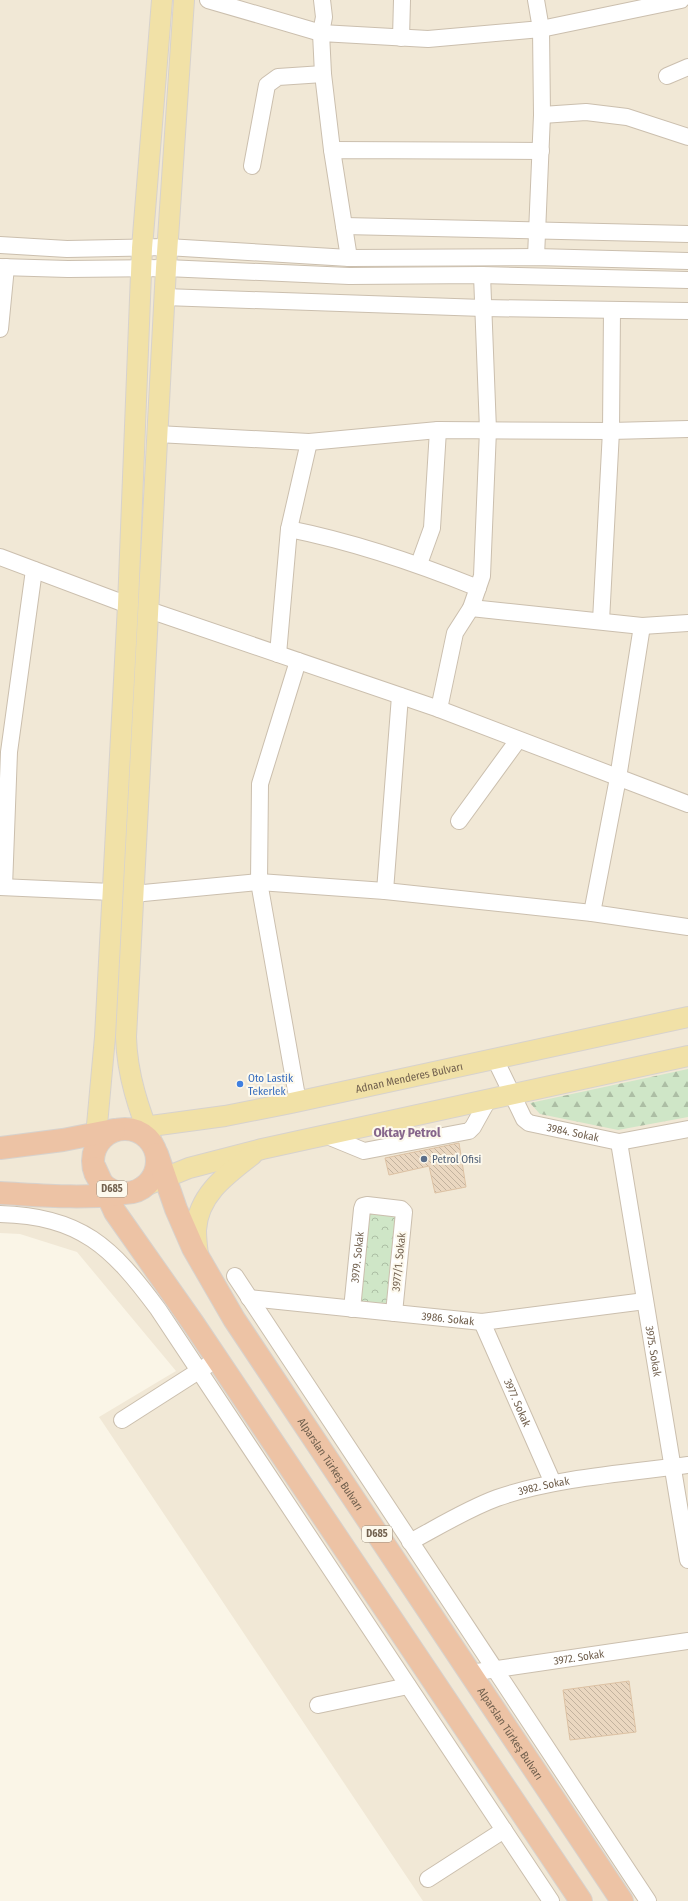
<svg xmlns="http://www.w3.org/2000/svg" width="688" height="1901" viewBox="0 0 688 1901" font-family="'Fira Sans Condensed',sans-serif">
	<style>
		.residential { fill: #f1e8d6 }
		.forest { fill: url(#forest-firs) }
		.park { fill: url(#park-crowns) }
		.building { fill: url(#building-back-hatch); stroke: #ddc2a4 }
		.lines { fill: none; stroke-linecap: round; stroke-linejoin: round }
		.minor-casing { stroke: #cbbfae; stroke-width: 18 }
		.major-casing { stroke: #d7d2cd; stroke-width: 22 }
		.highway-casing { stroke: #d7d2cd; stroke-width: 24 }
		.minor { stroke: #fff; stroke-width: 16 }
		.major { stroke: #f1e1a7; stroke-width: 20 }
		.highway { stroke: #edc3a5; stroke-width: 22 }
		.shop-dot { fill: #3f7fe0; stroke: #fdf9ed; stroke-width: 1.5 }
		.service-dot { fill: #5c6f8a; stroke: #fdf9ed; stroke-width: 1.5 }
		.labels { text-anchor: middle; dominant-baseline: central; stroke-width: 4; stroke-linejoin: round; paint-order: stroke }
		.shield { fill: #fdf9ed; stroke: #9b8e7e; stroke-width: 1 }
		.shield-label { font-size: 10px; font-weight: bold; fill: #71604e }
		.shop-label { font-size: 11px; fill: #366cbe; stroke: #fdf9ed; text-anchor: start }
		.street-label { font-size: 11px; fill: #71604e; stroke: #fdf9ed }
		.service-label { font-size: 11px; fill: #4e5e75; stroke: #fdf9ed; text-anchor: start }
		.quarter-label { font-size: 13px; font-weight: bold; fill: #86668c; stroke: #fdf9ed }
	</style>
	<defs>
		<pattern id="forest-firs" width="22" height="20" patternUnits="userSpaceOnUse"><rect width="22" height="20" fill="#cfe6c7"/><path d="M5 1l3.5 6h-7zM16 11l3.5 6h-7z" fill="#acbea4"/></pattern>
		<pattern id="park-crowns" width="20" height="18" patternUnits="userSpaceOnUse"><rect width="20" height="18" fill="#cfe6c7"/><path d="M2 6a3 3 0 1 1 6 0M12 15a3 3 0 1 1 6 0" fill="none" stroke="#acbea4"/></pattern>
		<pattern id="building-back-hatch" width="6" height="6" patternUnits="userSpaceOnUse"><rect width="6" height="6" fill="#ead7c0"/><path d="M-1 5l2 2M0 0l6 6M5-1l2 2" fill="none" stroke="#c2b29e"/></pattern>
	</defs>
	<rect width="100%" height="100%" fill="#faf5e7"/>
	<path class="residential" d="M0,0h688v1901h-265l-324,-484 77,-46 -99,-119 -57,-18 -20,-1z"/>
	<path class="forest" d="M688,1069v48l-70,13 -78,-16 -10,-11z"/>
	<path class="park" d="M367,1211l33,3 -10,91 -33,-3z"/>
	<path class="building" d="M459,1143l7,44 -31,6 -6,-27 -40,9 -4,-17z
		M629,1681l7,51 -66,8 -7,-50z"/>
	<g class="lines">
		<defs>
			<g id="minor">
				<path d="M208,0l113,33 3,-16 -2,-17"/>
				<path d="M401,38l1,-38"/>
				<path d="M667,76l21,-9"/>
				<path d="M542,115l44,-3 41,5 61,20"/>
				<path d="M332,150l-9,-76 -2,-41 107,6 113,-10 -5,-29"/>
				<path d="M252,166l15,-81 11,-8 45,-3"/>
				<path d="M344,226l344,8"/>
				<path d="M0,245l67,4 100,-2 182,11 187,-1 152,4"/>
				<path d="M536,257l6,-142 -1,-86 140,-29"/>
				<path d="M349,258l-17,-108 209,1"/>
				<path d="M0,267l68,2 98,-1 183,8 133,-1 206,5"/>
				<path d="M164,297l319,11 205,3"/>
				<path d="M0,329l6,-62"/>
				<path d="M157,434l152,8 129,-12 173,1 77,-2"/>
				<path d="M289,529c65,13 127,34 189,59"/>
				<path d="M0,557l128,48"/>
				<path d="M419,564l13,-36 6,-98"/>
				<path d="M471,608l171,18 46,-3"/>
				<path d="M149,610l290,99 249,95"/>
				<path d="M601,621l10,-190 1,-121"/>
				<path d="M278,654l11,-125 20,-87"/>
				<path d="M298,661l-38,123 -1,98 39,220"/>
				<path d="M439,709l16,-76 16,-25 11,-32 6,-146 -6,-155"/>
				<path d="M459,821l59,-81"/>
				<path d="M0,887l112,5"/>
				<path d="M4,887l5,-135 25,-182"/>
				<path d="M385,891l15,-195"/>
				<path d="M133,894l126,-12 126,9 207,22 26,-135 24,-152"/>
				<path d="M592,913l96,14"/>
				<path id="s1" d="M495,1059l29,60 5,4 90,19 69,-13"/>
				<path d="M325,1135l39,16 105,-20 4,-4 15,-27"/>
				<path id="s2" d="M619,1142l69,418"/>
				<path d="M0,1214c81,2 112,33 158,95l393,592"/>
				<path d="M235,1276l413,625"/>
				<path id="s3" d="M249,1298l233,24 163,-21"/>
				<path id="s4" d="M352,1309l10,-100 1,-3 4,-1 34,4 3,3 -10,101"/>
				<path id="s5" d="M482,1322l71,161"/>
				<path d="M122,1420l86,-55"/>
				<path id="s6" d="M410,1542c28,-15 57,-33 87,-44 57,-20 130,-25 191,-33"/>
				<path id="s7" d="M470,1673l218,-32"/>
				<path d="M318,1705l90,-19"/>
				<path d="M428,1879l76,-49"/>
			</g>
			<g id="major">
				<path id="s8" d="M129,1129l96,-13 66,-13 397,-86"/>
				<path d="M153,1145c-14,-35 -26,-70 -27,-108l40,-769 18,-268"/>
				<path d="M94,1158l11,-121 23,-432 14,-357 20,-248"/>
				<path d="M142,1187l47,-19 73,-19 426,-93"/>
				<path d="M198,1255c-1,-8 -2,-17 -2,-25 2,-35 30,-55 56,-75"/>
			</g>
			<g id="highway">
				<circle cx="125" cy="1161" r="32"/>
				<path d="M0,1148l63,-8 51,-10"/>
				<path id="s9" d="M157,1154l19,55 17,39 41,71 388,582"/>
				<path d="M95,1168l20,44 78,111 388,578"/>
				<path d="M0,1193c39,2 80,6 119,1"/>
			</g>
		</defs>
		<use href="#minor" class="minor-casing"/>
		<use href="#major" class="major-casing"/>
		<use href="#highway" class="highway-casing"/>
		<use href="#minor" class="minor"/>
		<use href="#major" class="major"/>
		<use href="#highway" class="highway"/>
	</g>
	<circle class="shop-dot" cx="240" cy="1084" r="4"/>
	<circle class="service-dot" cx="424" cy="1159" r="4"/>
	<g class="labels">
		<g class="shield">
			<rect x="97" y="1181" width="30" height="16" rx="3"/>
			<rect x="362" y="1526" width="30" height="16" rx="3"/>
		</g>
		<g class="shield-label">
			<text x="112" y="1189">D685</text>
			<text x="377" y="1534">D685</text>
		</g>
		<g class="shop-label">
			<text x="248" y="1078">Oto Lastik<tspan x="248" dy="13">Tekerlek</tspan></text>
		</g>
		<g class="street-label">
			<text stroke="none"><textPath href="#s8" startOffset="285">Adnan Menderes Bulvarı</textPath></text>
			<text stroke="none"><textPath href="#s1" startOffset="118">3984. Sokak</textPath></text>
			<text stroke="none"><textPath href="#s4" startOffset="52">3979. Sokak</textPath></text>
			<text transform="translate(399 1262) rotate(-84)">3977/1. Sokak</text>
			<text stroke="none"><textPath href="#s3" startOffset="200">3986. Sokak</textPath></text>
			<text stroke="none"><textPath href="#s2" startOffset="212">3975. Sokak</textPath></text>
			<text stroke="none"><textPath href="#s5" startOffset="88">3977. Sokak</textPath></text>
			<text stroke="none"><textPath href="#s9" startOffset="357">Alparslan Türkeş Bulvarı</textPath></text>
			<text stroke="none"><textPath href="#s6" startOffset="146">3982. Sokak</textPath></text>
			<text stroke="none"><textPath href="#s7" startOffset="110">3972. Sokak</textPath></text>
			<text stroke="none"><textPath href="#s9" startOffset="681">Alparslan Türkeş Bulvarı</textPath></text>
		</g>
		<g class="service-label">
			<text x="432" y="1159">Petrol Ofisi</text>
		</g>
		<g class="quarter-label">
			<text x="407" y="1132">Oktay Petrol</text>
		</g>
	</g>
</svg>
